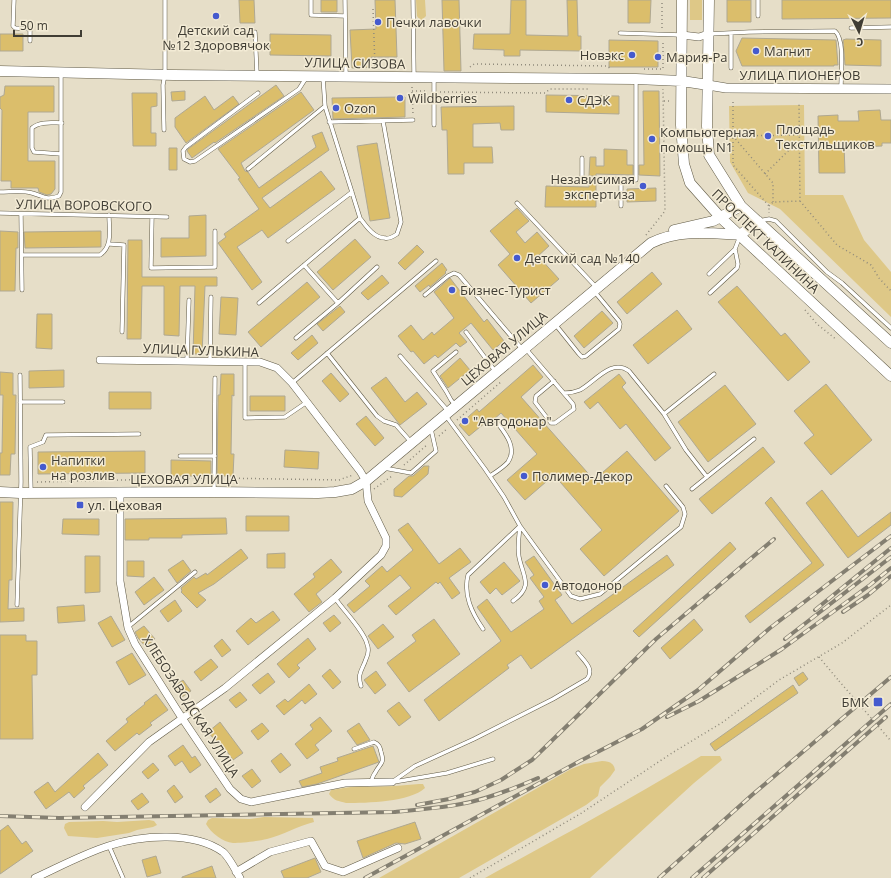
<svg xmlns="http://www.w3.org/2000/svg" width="891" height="878" viewBox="0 0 891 878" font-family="'Open Sans',sans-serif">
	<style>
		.green { fill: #dec887 }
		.building { fill: #dbbe6b; stroke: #afa892 }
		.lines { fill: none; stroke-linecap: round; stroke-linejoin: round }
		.service-casing { stroke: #615b47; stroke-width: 4.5 }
		.minor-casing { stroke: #615b47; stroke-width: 8 }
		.tertiary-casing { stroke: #615b47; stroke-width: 10 }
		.secondary-casing { stroke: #615b47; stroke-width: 11 }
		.path { stroke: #908b7c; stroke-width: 1.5; stroke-dasharray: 1 3; stroke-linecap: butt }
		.service { stroke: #fff; stroke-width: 3.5 }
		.minor { stroke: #fff; stroke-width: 7 }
		.tertiary { stroke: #fff; stroke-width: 9 }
		.secondary { stroke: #fff; stroke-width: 10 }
		.rail-casing { stroke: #847f71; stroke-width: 4 }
		.rail { stroke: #f3ebd5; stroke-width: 2.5; stroke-dasharray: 8; stroke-linecap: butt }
		.path-bridge { stroke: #908b7c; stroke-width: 1.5; stroke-dasharray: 1 3; stroke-linecap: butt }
		.poi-dot { fill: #455ace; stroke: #f3ebd5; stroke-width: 1.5 }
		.labels { text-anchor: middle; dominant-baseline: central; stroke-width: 3; stroke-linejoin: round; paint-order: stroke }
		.poi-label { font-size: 13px; fill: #403d34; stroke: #f3ebd5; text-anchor: start }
		.street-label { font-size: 13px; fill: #403d34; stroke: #f3ebd5 }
	</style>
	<rect width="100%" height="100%" fill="#e6dec8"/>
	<path class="green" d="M416,0h9l1,16 -4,4h-2l-3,-4z
		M690,0h12v20h-12z
		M804,105l1,90h38l21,45 27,32v45l-111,-108 -32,-16 -18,-31 -1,-56z
		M701,756h19l2,4 -28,23 -104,95h-105c73,-40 146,-79 216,-122z
		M602,761c7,0 12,2 13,9l-5,7 -10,10 -2,9 -12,9 -127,73h-80l192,-109 13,-5z
		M419,784h4l2,4c-15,14 -58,15 -79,15 -7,-2 -12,-2 -17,-9l2,-4 26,-4 14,1 24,-1z
		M264,817l49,1 1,4c-16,4 -31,13 -47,17 -8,2 -25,4 -34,4 -10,-1 -22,-10 -27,-19l2,-4 4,-2 38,1z
		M149,820l5,1 3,4 -4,2 -16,3 -8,3 -32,5 -29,-2 -4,-8 1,-4 4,-2 34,-1 14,1z"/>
	<path class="building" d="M239,0h15l1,23h-15z
		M321,0h16v12h-16z
		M375,0h20l2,57h-26l1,10 -20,1 -2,-38 26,-1z
		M442,0h17l2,71h-17z
		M511,0h15v35l42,1 -1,-36h10l1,36h3v15l-61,-1v6h-16v-6l-31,-1 1,-15h36z
		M628,0h23l-1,23h-22z
		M727,0h24v22h-24z
		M782,0h109v18l-109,1z
		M0,34h23v17h-23z
		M270,34l61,1v21l-61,-1z
		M742,38l94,2 2,25h-4v1h-92l-6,-15z
		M846,39l35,1v26l-36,-1 -2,-25z
		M609,40l49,1v26h-49z
		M276,85l8,11 -69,47 -1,-1 -22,16 -5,-7 1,-2z
		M5,86h49v26h-26v49h27v28l-4,5 -4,1 -8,-3 -1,-4h-27v-7h-10l1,-71 -2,-2v-11l4,-2z
		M185,91v9l-13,1 -1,-9z
		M643,91h16l1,85 -21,-1v-10h5z
		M301,92l13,18 -73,53 4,8 3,1 11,16 57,-41 -4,-11 10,-4 7,18 -67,48 8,10 51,-37 14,18 -67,49 -6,-8 -25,17 25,35 -10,8 -34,-47 8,-6 -2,-3 35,-25 -21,-30 2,-1 -22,-29z
		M132,93h25v13l-6,1v26h5v13h-23z
		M546,95l73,1v18l-73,-2z
		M205,96l9,14 19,-14 6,8 -53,39 -11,-16v-9z
		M400,97h5v20l-72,2 -1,-21z
		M514,106v24h-13l-1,-7 -27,1v23h19l1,16h-29v11h-16l-1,-44h-5l-1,-23z
		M880,110l1,10h10v23h-9v3l-24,1 -1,-4 -13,1 1,29h-26l-1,-57 20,-1v6h21l-1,-10z
		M377,143l13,75 -20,3 -13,-75z
		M169,148h8v22h-8z
		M604,149l23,1v15h6v10l-37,-1v2h-7l1,-19h6v9h8z
		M589,182l7,1v24h-51l1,-21 43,1z
		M656,188v13l-29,1v-13z
		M517,208l12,13 -13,11 9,11 12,-11 12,14 -11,10 21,23 -28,24 -33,-38 12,-11 -20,-23z
		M206,215v41l-45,1v-19h28v-22z
		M0,231l18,1v16h-2l-1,43h-15z
		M101,231v16l-76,1 -1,-16z
		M355,239l16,18 -38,33 -16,-18z
		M128,240h14v37h75v9h-12l-3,68h-9l2,-68h-15l-1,50 -15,-1v-49h-22l-1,53h-14z
		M417,245l7,7 -19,18 -7,-7z
		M442,263l5,7 -2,2 1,1 -16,14 -1,-2 -9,7 -5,-6z
		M652,272l10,12 -35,30 -10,-12z
		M382,275l7,8 -21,17 -7,-7z
		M450,278l34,44 3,-3 17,22 -11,9 -22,-27 -12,10 8,9 -7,5 -4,-4 -18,15 -3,-3 -11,9 -11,-13 -2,1 -13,-16 13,-11 12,15 9,-8 2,3 20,-17 -20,-26z
		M307,282l13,15 -59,50 -13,-15z
		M737,286l44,50 4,-3 25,29 -22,19 -70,-79z
		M221,297l17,1 -2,37 -17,-1z
		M340,306l5,6 -22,19 -6,-7z
		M677,310l15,19 -44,35 -15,-19z
		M602,311l11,12 -29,25 -10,-12z
		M37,314h15v35l-16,-1z
		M312,335l6,8 -20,17 -7,-7z
		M460,358l10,12 -22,18 -8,-12z
		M533,365l10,12 -22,20 73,83 33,-29 52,60 -75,65 -24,-27 22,-19 -48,-55 -29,25 -18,-20 30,-26 -36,-41 -8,7 -2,-2 -22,18 -10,-11 18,-16 2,3z
		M64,370v17l-35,1v-17z
		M0,372l13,1v22h3l-1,59h-4l-1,21h-10v-22h2l1,-58h-3z
		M331,373l18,21 -9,8 -18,-21z
		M221,374h13v22l-2,-1 -1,59h3l-1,22h-16l1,-81h2z
		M619,374l7,9 -4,4 49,61 -16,13 -29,-37 -6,5 -22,-27 -8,7 -6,-7z
		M386,377l19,25 12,-10 10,12 -27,21 -29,-37z
		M826,384l46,56 -41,35 -27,-32 10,-8 -20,-24z
		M725,385l31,39 -48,38 -30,-40z
		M109,392h42v17h-42z
		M250,396h35v15h-35z
		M366,416l18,22 -9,8 -19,-22z
		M763,447l12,15 -63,52 -13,-15z
		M285,450l34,2 -1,17 -34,-2z
		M145,451v22l-107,1v-22z
		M171,460l40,1v15h-40z
		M424,466h5l-1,8 -26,23 -8,-1v-7l15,-13h4z
		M822,490l36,47 33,-25v13l-43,33 -42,-55z
		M771,497l53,68 -74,58 -5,-7 67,-53 -47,-60z
		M0,502h13l-1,78h-3l-1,29 16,-1v13l-24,1z
		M246,516h43v15h-43z
		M226,518l1,16 -45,1v3h-33v2h-24v-21z
		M63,519h36v16l-37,-1z
		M408,523l31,41 21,-16 11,14 -22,16 11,15 -8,6 -12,-17 -2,2 -2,-2 -40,33 -8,-9 23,-18 -11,-13 -46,38 -7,-8 23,-19 -5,-5 17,-15 5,6 26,-22 -15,-20z
		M730,542l6,7 -97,88 -6,-6z
		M241,549l7,9 -34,26 -16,9 8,7 -9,8 -16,-16 1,-1 -1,-3 13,-11 2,2 10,-6 1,2z
		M285,553v15h-18v-14z
		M667,555l7,10 -143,104 -10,-14 -14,10 2,3 -70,53 -15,-21 77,-59 -24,-34 10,-8 24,33 33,-23 -5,-8 5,-4 -14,-19 4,-3 -9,-13 9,-6 28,39 -7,5 17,24z
		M85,556h15v36l-15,1z
		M331,559l11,13 -26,22 6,8 -13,10 -15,-18 21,-17 -2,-3z
		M183,560l8,11 -14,12 -9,-13z
		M127,561h17v16l-17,-1z
		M504,562l16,19 -18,14 -6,-7 -6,6 -10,-12z
		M154,577l10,13 -20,15 -9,-13z
		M175,600l7,11 -14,11 -8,-11z
		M84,605l1,16 -27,2 -1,-16z
		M273,611l7,9 -32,25 -12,-14 15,-13 5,5z
		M334,615l7,8 -11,9 -7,-9z
		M111,616l14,24 -13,7 -14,-24z
		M434,619l26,35 -51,38 -22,-29 29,-22 -4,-6z
		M694,619l9,11 -33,29 -9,-11z
		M383,624l11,13 -16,12 -10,-13z
		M144,626l11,13 -9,8 -8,-9 -3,-6z
		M0,635h26v6h11v34h-5l1,64h-33z
		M308,638l8,11 -19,16 3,3 -11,10 -12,-14z
		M222,639l9,11 -9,7 -8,-11z
		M132,653l14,22 -17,10 -13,-23z
		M211,659l7,8 -17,14 -7,-9z
		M330,669l11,13 -8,7 -11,-13z
		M376,671l10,14 -11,9 -11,-14z
		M803,672l5,7 -9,7 -5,-8z
		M268,673l7,9 -15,12 -8,-9z
		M183,680l8,11 -9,6 -8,-11z
		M309,684l8,10 -12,10 -3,-4 -18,15 -8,-9 9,-7 3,3z
		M793,685l5,8 -83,58 -5,-7z
		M240,692l7,8 -11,8 -7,-8z
		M156,694l12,16 -18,13 2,2 -13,10 -2,-2 -22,18 -9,-10 22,-19 -2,-3 19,-15 -1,-1z
		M399,702l12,15 -12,9 -12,-15z
		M320,717l12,14 -17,14 4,5 -12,9 -12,-15 18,-15 -3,-4z
		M220,722l23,31 -10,7 -13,-18 -2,2 -10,-12z
		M262,723l7,8 -11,9 -7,-9z
		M359,723l11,17 -13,5 -10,-14z
		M183,745l9,13 3,-2 6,9 -11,8 -8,-12 -7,5 -7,-10z
		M373,746l6,16 -62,22 -15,3 -3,-6 23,-8 -2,-6 18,-6 -1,-3z
		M98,753l10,12 -25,21 2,2 -11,10 -5,-6 -23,17 -12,-17 14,-10 7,10z
		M281,753l10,12 -11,8 -9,-12z
		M153,763l6,7 -11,9 -6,-7z
		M252,769l9,12 -9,7 -10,-12z
		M174,785l9,12 -8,6 -8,-12z
		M216,788l5,7 -11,8 -5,-7z
		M142,793l7,9 -11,8 -7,-9z
		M415,822l6,17 -16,5 -9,-1 -33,15 -6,-17z
		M8,825l14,19 4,-3 7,10 -33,23v-43z
		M156,856l5,17 -14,4 -5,-17z
		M315,858l6,14 -14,6h-23l-3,-7z
		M212,866l4,12h-34v-1z"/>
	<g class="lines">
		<defs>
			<path id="service" d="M14,0l-1,26 2,2 15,1v12
				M311,0v15l34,1
				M345,0l1,75
				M413,0l1,76
				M758,0v16
				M851,28l40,-1
				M255,32l2,42
				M620,33l61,2
				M731,33v35
				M709,34l40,-2 86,-1c10,8 6,44 6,56
				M434,79v46
				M258,93l-72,54 -3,4 1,8 6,3 5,-1 104,-72 7,-11
				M329,122l84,-2
				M164,130l-1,-45 2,-11v-74
				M61,154l-27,-2 -2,-4v-20c8,-7 20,-5 30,-5
				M582,158v21l39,1
				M248,169l77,-63
				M0,192c10,0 22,-2 32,1 12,3 13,8 27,3l2,-4v-118
				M517,203l79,84
				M621,206v-26h15v-100
				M0,213l167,4
				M21,214l1,76
				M152,217l-1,51 64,-1v-36
				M360,218c6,8 14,20 25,20 3,1 9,-2 12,-4l4,-12 -18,-101
				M759,221l10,-2 7,2 51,51 15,11 49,45
				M288,241l64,-49
				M110,244l14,1 -2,87
				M22,255h78c13,-9 9,-25 9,-40
				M304,265l34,38
				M709,274l26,-25
				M710,293l27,-25 1,-4 -3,-15 5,-13
				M425,295l23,-19 6,-3 5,2 63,74
				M259,303l101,-85 -35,-112 -2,-29
				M555,324l24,30 3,3 4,-1 33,-27 1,-5 -1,-3 -25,-30
				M466,332l29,39
				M296,338l42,-35 39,-36
				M526,349l47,55 1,5 -19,14h-4l-16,-21 1,-6 18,-15
				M327,353l50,63 7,5 12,4 15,17
				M400,356l48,55
				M187,360l2,-60
				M210,360l1,-63
				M245,361v57l40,-1 22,-15
				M292,383l144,-122
				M565,393c5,0 10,-1 15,-3 15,-8 31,-32 49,-19l35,43 22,36 21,27
				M20,402h43
				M455,405l-4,-5 -5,-9 -13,-20 23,-19
				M664,414l50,-40
				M446,416l39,53 19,28 16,29 51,70 9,3 20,-5 81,-67 4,-13 -2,-7 -17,-21
				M180,456h35
				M384,468l27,5 25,-22 -5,-22
				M490,476c6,-4 14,-9 18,-14 10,-15 -4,-30 -12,-41
				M692,489l62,-50
				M214,491l1,-113
				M31,492l-1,-45 13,-5 3,-7 93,-1
				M335,598c8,12 29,33 32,46 2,5 1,11 -1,15 -4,12 -9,14 -5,27
				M17,605l4,-123 -1,-107
				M128,627l67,-55
				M483,629c-11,-16 -20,-34 -15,-54l52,-49c-1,10 -3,21 -1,31 4,20 15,29 -6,44
				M354,749l20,-7c5,2 6,5 7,10 4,12 -1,11 -6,21 -2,2 -3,6 -4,9
				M392,782l23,-16 59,-27 79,-40 34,-20c8,-10 -3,-18 -9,-26
				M394,782l53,-9 46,-14
				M109,846l14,32"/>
			<path id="minor" d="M682,35l17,2 9,-3
				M120,492v89l8,47 7,16 47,74 48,71 11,10 10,3 94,-19 47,-1
				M85,807l64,-65 76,-54 110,-90 46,-43 5,-9v-8l-18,-37 -2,-20 -6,-10 -68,-88 -15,-15 -17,-6 -160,-2
				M236,872l34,-20 41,-11 14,25 18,6 55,-24
				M35,878c24,-11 48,-24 73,-32 33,-11 86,-15 115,6 6,5 13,19 17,26"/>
			<path id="tertiary" d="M708,85l18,3 165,1"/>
			<path id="secondary" d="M682,0l-1,125 3,39 6,19 31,35 170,158
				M709,0l-2,126 2,29 32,51 150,137
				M0,71l173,4 463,4 46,2 26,4
				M674,230l39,-9 28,-15
				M740,235l18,-14
				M0,492l20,1 194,-1 104,1 17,-1 17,-3 14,-8 285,-238c28,-14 59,-10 89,-8"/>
		</defs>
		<use href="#service" class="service-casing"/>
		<use href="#minor" class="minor-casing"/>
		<use href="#tertiary" class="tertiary-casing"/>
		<use href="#secondary" class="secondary-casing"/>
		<path class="path" d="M373,9l2,58
			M662,28v-28
			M470,67l4,-3 133,2 4,3
			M644,69h19v-29
			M412,87v4h16
			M412,92l1,22
			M440,92l105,1 5,-4h40
			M664,101h8
			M733,102v63l36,41v7
			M733,136l40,47v19
			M733,136l66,-1
			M765,174l34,-34
			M800,201l37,44 34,20 8,13 12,13
			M769,206l4,-4 27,-1 -1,-99
			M646,235l19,-24 -2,-122
			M805,310l12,14 20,16
			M457,420l45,-39
			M439,436l9,-8
			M404,465l24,-21
			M219,478l120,2 14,-5
			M37,482l171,-4
			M374,489l18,-13
			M819,657l20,24
			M470,878l110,-64 92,-61 51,-31 56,-42 63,-37 49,-38"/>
		<use href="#service" class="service"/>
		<use href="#minor" class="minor"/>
		<use href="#tertiary" class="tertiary"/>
		<use href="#secondary" class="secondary"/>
		<defs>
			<path id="rail" d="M815,610l76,-62
				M843,612l25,-17 23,-19
				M785,639l106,-82
				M667,717l32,-16 83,-52 88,-64 21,-17
				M417,805l32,-6 26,-7 26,-12 31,-20 124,-121 118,-100
				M0,816l59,2 335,-6c22,-2 45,-4 67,-8 27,-5 52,-15 77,-26
				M365,878l215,-117 62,-32 56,-39 72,-62 121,-92
				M659,878l93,-83 139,-118
				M692,878l199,-174
				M703,878l183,-161"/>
		</defs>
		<use href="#rail" class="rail-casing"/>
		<use href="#rail" class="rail"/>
		<path class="path-bridge" d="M839,681l52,60"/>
	</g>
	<g class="poi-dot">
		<circle cx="216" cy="16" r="4"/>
		<circle cx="378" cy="22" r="4"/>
		<circle cx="756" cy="51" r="4"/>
		<circle cx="632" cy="55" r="4"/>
		<circle cx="658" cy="57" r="4"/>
		<circle cx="400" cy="98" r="4"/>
		<circle cx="569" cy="100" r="4"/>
		<circle cx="336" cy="108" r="4"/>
		<circle cx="768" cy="136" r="4"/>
		<circle cx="652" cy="139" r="4"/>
		<circle cx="643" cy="186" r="4"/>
		<circle cx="517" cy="258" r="4"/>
		<circle cx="452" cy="290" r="4"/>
		<circle cx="465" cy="421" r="4"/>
		<circle cx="43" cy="467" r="4"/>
		<circle cx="524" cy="476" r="4"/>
		<rect x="76" y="501" width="8" height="8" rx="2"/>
		<circle cx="545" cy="585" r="4"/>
		<rect x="873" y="697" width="10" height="10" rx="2"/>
	</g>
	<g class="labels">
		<g class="poi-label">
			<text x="386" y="22">Печки лавочки</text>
			<text x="216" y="30" text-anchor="middle">Детский сад<tspan x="216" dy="15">№12 Здоровячок</tspan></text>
			<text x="764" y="51">Магнит</text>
			<text x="624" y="55" text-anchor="end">Новэкс</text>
			<text x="666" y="57">Мария-Ра</text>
			<text x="408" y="98">Wildberries</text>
			<text x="577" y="100">СДЭК</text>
			<text x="344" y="108">Ozon</text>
			<text x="776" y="129">Площадь<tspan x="776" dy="15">Текстильщиков</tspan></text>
			<text x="660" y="132">Компьютерная<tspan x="660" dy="15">помощь N1</tspan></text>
			<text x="635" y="179" text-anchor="end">Независимая<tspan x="635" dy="15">экспертиза</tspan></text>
			<text x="525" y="258">Детский сад №140</text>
			<text x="460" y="290">Бизнес-Турист</text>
			<text x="473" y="421">"Автодонар"</text>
			<text x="51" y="460">Напитки<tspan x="51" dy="15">на розлив</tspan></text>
			<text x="532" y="476">Полимер-Декор</text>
			<text x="88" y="505">ул. Цеховая</text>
			<text x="553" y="585">Автодонор</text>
			<text x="869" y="702" text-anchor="end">БМК</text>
		</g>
		<g class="street-label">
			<text transform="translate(355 63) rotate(1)">УЛИЦА СИЗОВА</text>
			<text x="800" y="75">УЛИЦА ПИОНЕРОВ</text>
			<text transform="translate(84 205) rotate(1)">УЛИЦА ВОРОВСКОГО</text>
			<text transform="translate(766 241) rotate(44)">ПРОСПЕКТ КАЛИНИНА</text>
			<text transform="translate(504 348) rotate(-40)">ЦЕХОВАЯ УЛИЦА</text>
			<text transform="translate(201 350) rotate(2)">УЛИЦА ГУЛЬКИНА</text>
			<text x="184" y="479">ЦЕХОВАЯ УЛИЦА</text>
			<text transform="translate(191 706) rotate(57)">ХЛЕБОЗАВОДСКАЯ УЛИЦА</text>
		</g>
	</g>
	<g transform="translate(859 32) rotate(175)" stroke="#f3ebd5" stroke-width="3" paint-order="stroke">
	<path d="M0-3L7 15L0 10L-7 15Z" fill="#403d34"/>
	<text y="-6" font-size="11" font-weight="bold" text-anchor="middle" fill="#403d34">С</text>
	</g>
	<path d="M14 30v6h67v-6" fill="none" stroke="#403d34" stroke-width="2"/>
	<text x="20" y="30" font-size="12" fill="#403d34" stroke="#f3ebd5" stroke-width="3" paint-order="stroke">50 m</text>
</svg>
